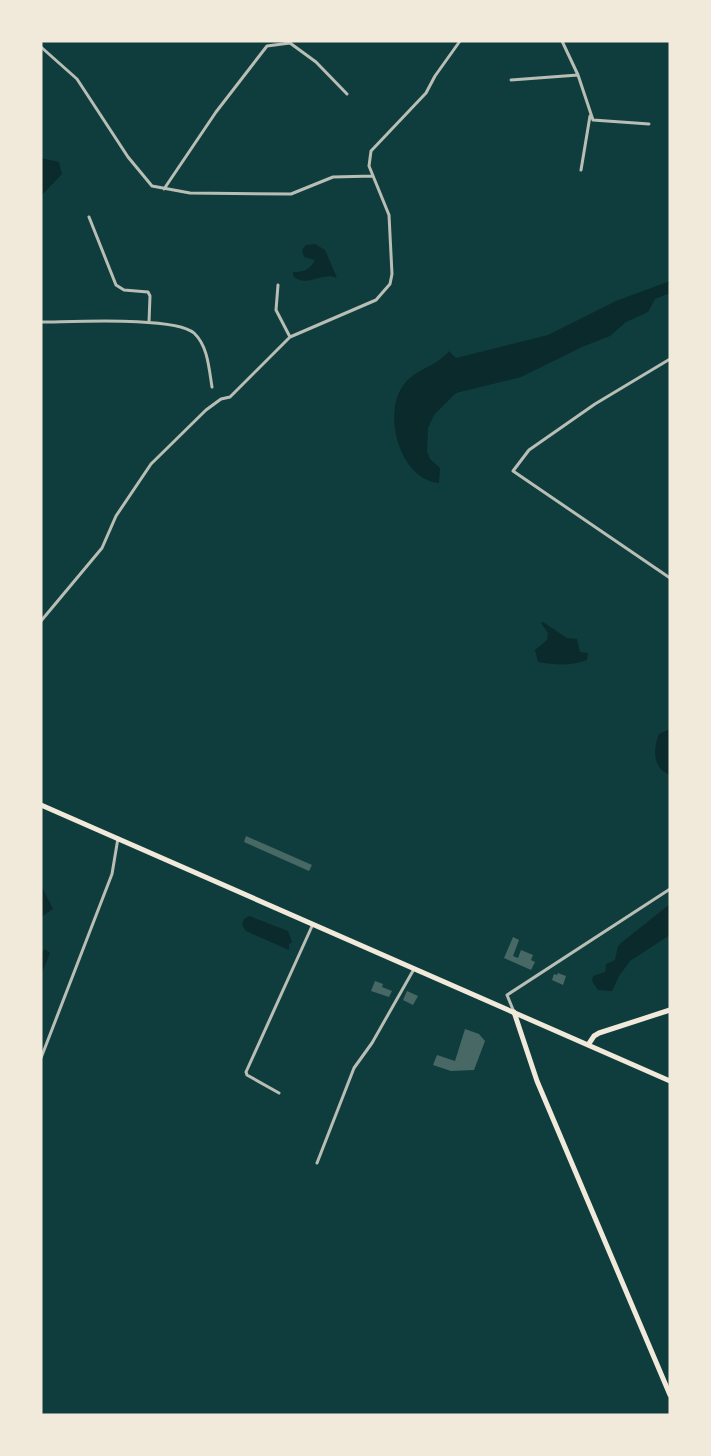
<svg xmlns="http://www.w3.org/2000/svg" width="711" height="1456" viewBox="0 0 711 1456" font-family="'Open Sans',sans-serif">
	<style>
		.water { fill: #0a2a2b }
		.building { fill: #486865 }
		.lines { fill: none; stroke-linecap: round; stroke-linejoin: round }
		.minor { stroke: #b8beb3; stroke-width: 3 }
		.secondary { stroke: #f1e9da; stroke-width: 5 }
		.primary { stroke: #f1e9da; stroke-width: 5 }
	</style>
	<rect width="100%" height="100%" fill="#0f3d3e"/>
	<path class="water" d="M41,158l18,4 3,12 -21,22z
		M315,244l10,6 12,28c-15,-7 -30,11 -44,-2v-4c12,0 16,-2 22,-12l-11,-3 -2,-7 4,-5z
		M670,281v12l-15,6 -7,13 -22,10 -16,14 -28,11 -61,30 -65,16 -22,22 -6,13 -1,23 3,8 10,9 -1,15c-40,-3 -58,-72 -34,-100 13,-15 32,-17 44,-32l7,7 92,-23 68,-34z
		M543,622l24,16 10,1 3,13 8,1 -1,7c-17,6 -31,5 -49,2l-3,-12 12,-10 1,-7 -7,-10z
		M670,729v46c-18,-7 -17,-26 -11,-41z
		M41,885l12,24 -12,8z
		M670,904v31l-40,26 -11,15 -7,15 -14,-1 -6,-9 1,-5 12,-4 1,-8 9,-4 3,-14 3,-3z
		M249,916l39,15 4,11 -3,2v6l-43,-19 -4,-6 2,-6z
		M45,949l5,4 -9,22v-21z"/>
	<path class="building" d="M246,836l66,29 -3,6 -65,-29z
		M513,937l6,3 -6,16 5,2 3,-8 12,5 -2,5 4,2 -4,8 -27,-12z
		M558,973l8,3 -3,9 -11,-5 2,-6 3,1z
		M375,981l8,3 -1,3 10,4 -3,6 -18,-6z
		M407,991l11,5 -5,9 -10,-5z
		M465,1029l14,5 6,7 -11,29 -23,1 -18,-6 4,-10 18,6z"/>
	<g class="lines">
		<path class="minor" d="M562,41l16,34 15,45 56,4
			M41,47l36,32 51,78 24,29 38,7 101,1 42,-17 40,-1
			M511,80l67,-5
			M581,170l9,-54
			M164,189l52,-77 51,-66 23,-3 26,19 31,32
			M89,217l27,68 8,5 24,2 2,4 -1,26
			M278,285l-2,25 14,27
			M41,322c29,0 134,-6 153,11 14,13 15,36 18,54
			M670,359l-75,45 -66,46 -16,21 157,107
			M41,621l61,-73 14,-32 35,-52 55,-54 15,-11 9,-2 60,-60 86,-37 14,-16 2,-10 -3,-59 -20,-49 2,-15 55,-58 9,-17 25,-35
			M514,1012l-7,-17 163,-106
			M41,1058l71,-184 6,-36
			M279,1093l-32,-18 -1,-3 67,-148
			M317,1163l37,-95 18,-25 42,-74"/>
		<path class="secondary" d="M514,1012l23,69 133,314"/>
		<path class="primary" d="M41,805l629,276
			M588,1045l6,-9 5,-3 71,-23"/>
	</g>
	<rect width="711" height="1456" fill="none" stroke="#f1e9da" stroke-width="85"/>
</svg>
